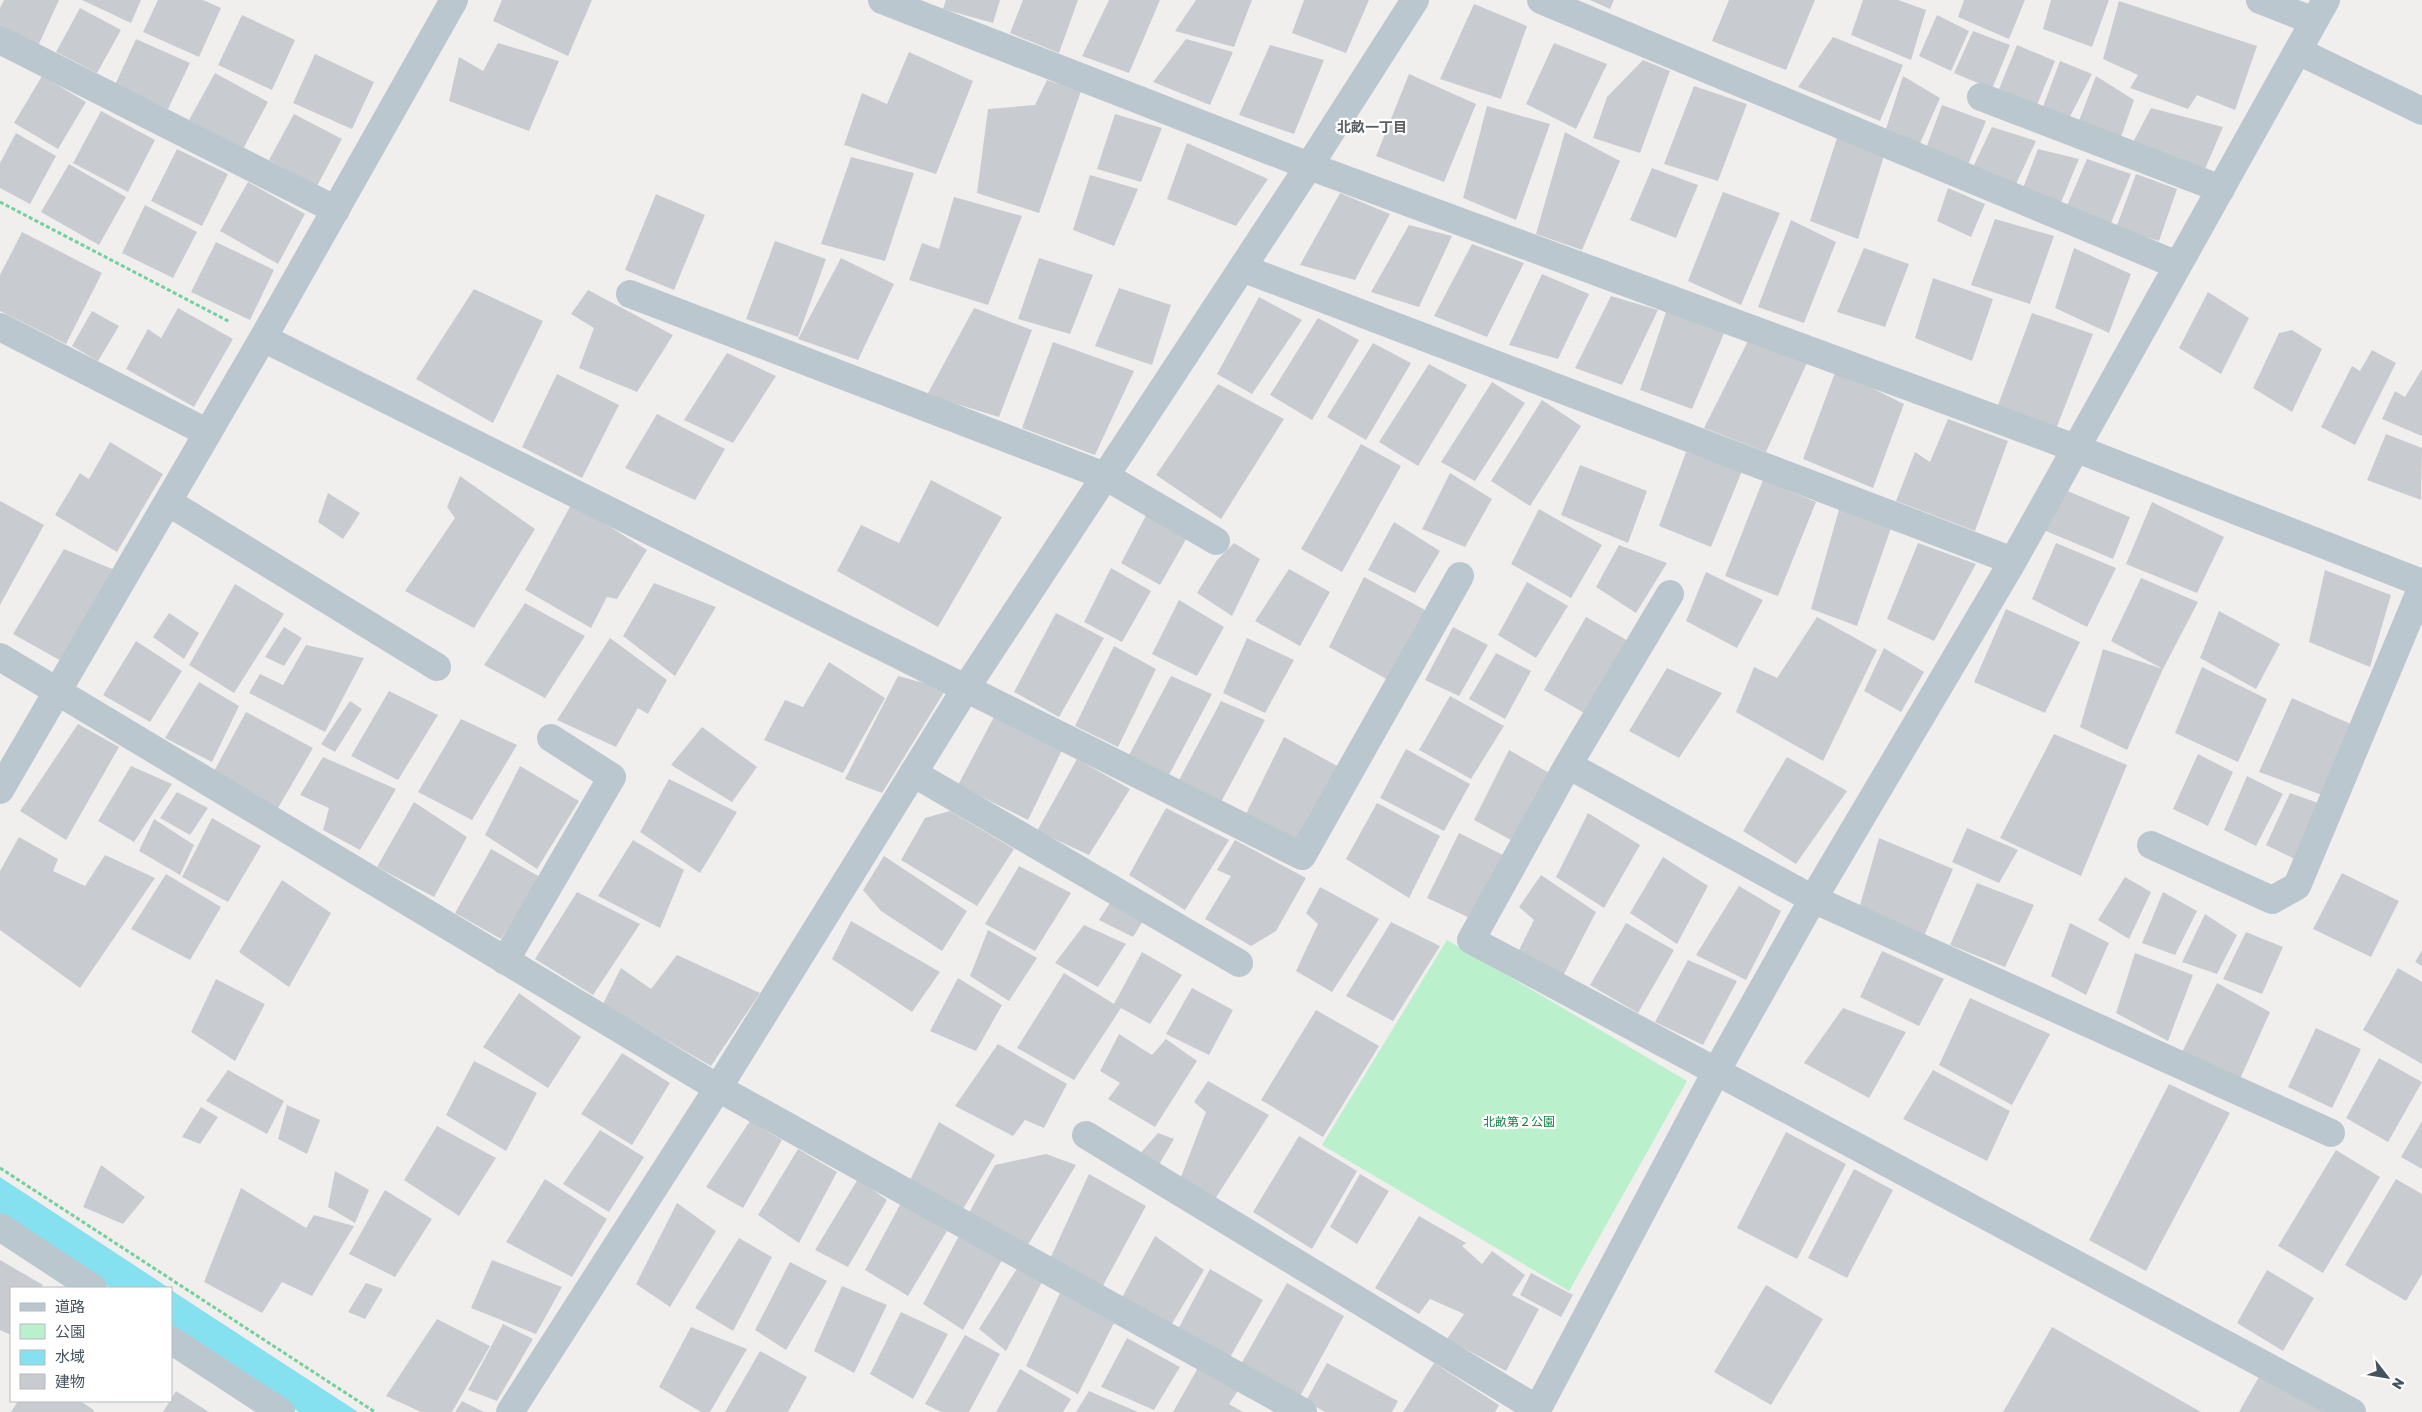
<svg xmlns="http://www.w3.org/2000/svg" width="2422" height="1412" viewBox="0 0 2422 1412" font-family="Rubik,'Noto Sans JP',sans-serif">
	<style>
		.green { fill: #baf1cc }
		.water { fill: #85e0f0 }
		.building { fill: #c8ccd1 }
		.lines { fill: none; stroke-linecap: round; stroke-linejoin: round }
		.path { stroke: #71d09b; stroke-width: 3; stroke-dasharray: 4 2.5; stroke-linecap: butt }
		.minor { stroke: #bbc7ce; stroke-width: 28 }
		.labels { text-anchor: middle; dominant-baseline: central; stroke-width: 4.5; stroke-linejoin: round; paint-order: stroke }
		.park-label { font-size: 12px; fill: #138143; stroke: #fff }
		.neighbourhood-label { font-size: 14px; font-weight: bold; fill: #5a5f64; stroke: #fff }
	</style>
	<rect width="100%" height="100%" fill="#f1eeee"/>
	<path class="green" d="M1447,940l240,141 -118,210 -247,-146z"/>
	<path class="water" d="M0,1177l169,111h-58l-111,-72z
		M171,1290l187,122h-59l-128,-84z"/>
	<path class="building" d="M4,0h55l-21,46 -38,-17v-21z
		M82,0h59l-10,23z
		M158,0h45l18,8 -22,49 -56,-25z
		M502,0h90l-24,56 -75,-35z
		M946,0h54l-7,23 -50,-14z
		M1023,0h55l-19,53 -49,-20z
		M1109,0h51l-31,73 -47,-17z
		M1196,0h56l-18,47 -59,-16z
		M1304,0h65l-23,53 -54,-20z
		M1590,0h24l-4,9z
		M1729,0h86l-29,70 -74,-29z
		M1863,0h35l28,10 -15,50 -60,-25z
		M1964,0h61l-16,39 -51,-22z
		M2051,0h58l-17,47 -49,-18z
		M2119,1l138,45 -22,64 -38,-15 -9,14 -58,-21 8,-13 -35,-16z
		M1474,4l53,22 -26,73 -61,-20z
		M80,8l41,22 -24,43 -41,-21z
		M242,15l53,25 -23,50 -54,-25z
		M1937,15l32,16 -18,40 -32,-15z
		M1973,31l37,14 -18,44 -38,-16z
		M1833,37l70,28 -23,56 -82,-34z
		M136,39l54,24 -22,46 -53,-24z
		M1186,39l47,13 -23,53 -57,-23z
		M498,43l61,18 -30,70 -80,-30 10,-44 24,14z
		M1554,43l53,21 -31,65 -50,-25z
		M1270,45l54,15 -30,74 -55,-19z
		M2017,45l38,16 -18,44 -40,-11z
		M909,52l64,29 -37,93 -92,-29 18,-52 25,11z
		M315,54l59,28 -22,47 -59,-26z
		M1643,60l27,11 -30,82 -47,-15 14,-41z
		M2060,61l32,13 -26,50 -25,-12z
		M215,73l53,29 -25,47 -54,-29z
		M1409,74l67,30 -32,78 -68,-26z
		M42,76l44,26 -28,47 -44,-26z
		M1903,76l37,22 -22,50 -33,-16z
		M2096,76l38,24 -14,40 -43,-14z
		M1047,80l34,11 -42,122 -62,-20 11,-84 47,-4z
		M1694,86l53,18 -29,77 -54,-17z
		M1942,105l44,16 -19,46 -42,-16z
		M1487,106l63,18 -34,96 -53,-22z
		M2151,108l72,19 -21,49 -71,-30z
		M101,111l54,29 -27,52 -55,-29z
		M294,114l48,25 -25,47 -48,-26z
		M1115,114l47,14 -21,54 -44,-13z
		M1992,127l44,14 -20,43 -43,-17z
		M1565,132l55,29 -38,89 -46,-16z
		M16,133l40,23 -26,48 -30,-16v-25z
		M1838,135l47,18 -27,86 -48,-18z
		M1187,143l81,36 -32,47 -69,-27z
		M177,149l51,25 -26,52 -51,-25z
		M2038,149l41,10 -19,46 -37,-17z
		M851,157l63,16 -29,88 -64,-17z
		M2087,159l44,15 -20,49 -45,-15z
		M69,164l57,33 -27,48 -58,-33z
		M1652,168l46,17 -22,53 -46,-18z
		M2136,174l41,15 -18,52 -43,-13z
		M1090,175l48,14 -24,57 -41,-16z
		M248,182l57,32 -27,50 -58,-33z
		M1948,188l37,16 -14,33 -34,-16z
		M1723,192l57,21 -39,92 -53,-24z
		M1340,193l50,21 -35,66 -55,-15z
		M656,194l49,21 -31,75 -49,-20z
		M954,197l68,19 -34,89 -79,-25 13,-37 17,6z
		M145,205l52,27 -24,46 -51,-25z
		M1995,219l59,17 -24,68 -59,-19z
		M1791,220l45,22 -32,81 -46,-16z
		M1409,225l43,11 -33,71 -48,-15z
		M22,232l80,41 -36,71 -66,-33v-36z
		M775,241l51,18 -28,78 -52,-18z
		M216,242l58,28 -24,50 -59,-28z
		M1472,244l52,19 -37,74 -53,-21z
		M1864,248l45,16 -24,63 -48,-15z
		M2074,248l57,26 -22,59 -54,-25z
		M841,258l53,26 -36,76 -60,-21z
		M1039,258l54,17 -23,59 -52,-15z
		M1542,274l47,20 -31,65 -49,-14z
		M1933,278l60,21 -21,62 -57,-23z
		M1119,288l52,17 -19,60 -57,-19z
		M474,289l69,32 -50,102 -77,-44z
		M588,290l85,45 -36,57 -58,-24 15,-40 -23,-14z
		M2208,292l41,26 -28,56 -42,-26z
		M1611,296l47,14 -36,75 -47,-17z
		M1259,297l43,23 -50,74 -35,-20z
		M178,308l55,31 -39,68 -68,-38 22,-40 13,9z
		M974,308l58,22 -33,87 -72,-22z
		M1667,309l58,22 -33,78 -52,-19z
		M92,311l27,15 -21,35 -26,-15z
		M2032,313l61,21 -37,95 -59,-21z
		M1318,318l41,22 -47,80 -42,-25z
		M2292,330l30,19 -30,63 -39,-24 26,-55z
		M1748,341l59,22 -41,89 -62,-24z
		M1053,342l81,29 -39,84 -73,-27z
		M1373,343l38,20 -45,77 -39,-23z
		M2372,350l24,13 -41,82 -34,-18 31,-61 8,5z
		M727,353l49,23 -43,67 -49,-23z
		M1429,364l38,21 -49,81 -39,-24z
		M2422,369v67l-40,-17 13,-28 10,6z
		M1836,370l68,34 -31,84 -70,-29z
		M557,374l62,31 -37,73 -60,-31z
		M1492,382l33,21 -50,78 -34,-19z
		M1218,384l66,35 -63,100 -65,-44z
		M1542,400l39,26 -51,80 -39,-25z
		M657,414l68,35 -30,51 -70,-32z
		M1948,419l60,22 -33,90 -79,-30 19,-49 15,10z
		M2386,434l36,14 -1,52 -54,-20z
		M110,442l53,32 -46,78 -62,-37 25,-42 9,6z
		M1361,444l40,22 -59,106 -41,-23z
		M1686,452l56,19 -31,76 -52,-21z
		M1580,465l67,26 -19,52 -67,-28z
		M1450,473l42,26 -27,48 -43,-18z
		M460,476l75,53 -61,99 -69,-37 50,-73 -8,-11z
		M931,480l71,37 -64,110 -101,-56 24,-46 38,18z
		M1763,480l53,22 -38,94 -53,-20z
		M2058,487l72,30 -17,42 -72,-30z
		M328,493l32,20 -17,26 -25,-17z
		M0,501l44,24 -44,80z
		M2152,502l72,35 -27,56 -71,-29z
		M572,503l75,47 -30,49 -10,-2 -16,31 -66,-38z
		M1840,506l51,22 -34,98 -46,-17z
		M1150,508l39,26 -29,51 -39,-22z
		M1539,509l63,36 -31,53 -60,-34z
		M1394,522l46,29 -25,42 -47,-23z
		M1234,543l26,16 -28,57 -35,-23 20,-33z
		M1918,543l58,21 -42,77 -47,-22z
		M2056,543l60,25 -29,59 -55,-28z
		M1619,545l48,18 -31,50 -40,-26z
		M64,549l53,22 -54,91 -50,-28z
		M1111,568l40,23 -29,51 -38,-20z
		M1289,569l41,23 -30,54 -45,-25z
		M2325,570l66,25 -21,72 -61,-25z
		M1706,572l57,28 -26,48 -51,-27z
		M1364,577l63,34 -37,70 -61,-34z
		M2141,578l57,24 -35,67 -52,-28z
		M1527,582l41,24 -32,52 -38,-23z
		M654,583l62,24 -41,69 -52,-40z
		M235,584l49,30 -50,79 -45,-28z
		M1179,600l45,27 -27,49 -45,-22z
		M525,603l60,33 -40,62 -61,-33z
		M2006,609l74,33 -35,71 -71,-31z
		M2219,611l61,33 -24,45 -56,-31z
		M169,613l30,20 -15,26 -31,-22z
		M1056,613l48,25 -45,79 -45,-25z
		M1586,617l44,25 -44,72 -42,-24z
		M1817,617l60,33 -54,111 -87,-49 18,-45 23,11z
		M284,627l18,11 -18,28 -19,-9z
		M1453,627l35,18 -29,51 -34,-16z
		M610,638l57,42 -19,34 -10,-6 -22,39 -59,-27z
		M1247,638l47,22 -29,53 -42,-20z
		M136,641l46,30 -32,51 -47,-27z
		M306,645l58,13 -39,74 -76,-39 11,-19 23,11z
		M1114,646l42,23 -38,78 -43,-21z
		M1884,648l40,24 -23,40 -37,-21z
		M2103,649l60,20 -36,81 -47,-23z
		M1496,653l35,18 -26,48 -36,-20z
		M829,662l56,36 -42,75 -79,-33 21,-40 18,7z
		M2202,667l65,32 -29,63 -63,-29z
		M1667,668l55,25 -43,65 -50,-27z
		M898,676l48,13 -64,104 -37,-14z
		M1171,676l41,18 -43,81 -40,-20z
		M199,682l40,24 -27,56 -47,-24z
		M389,691l49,24 -40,65 -47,-24z
		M1450,696l54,30 -33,53 -52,-29z
		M2292,698l61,27 -31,70 -63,-23z
		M350,701l12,8 -27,43 -14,-8z
		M1221,701l44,19 -44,82 -43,-20z
		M246,712l67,36 -38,65 -63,-38z
		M994,717l70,29 -36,74 -70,-35z
		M461,719l56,26 -45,75 -54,-28z
		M78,724l41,23 -53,93 -46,-29z
		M702,727l55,40 -25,35 -61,-37z
		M2054,734l73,31 -46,111 -81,-38z
		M1284,737l57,31 -44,76 -51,-30z
		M1406,749l64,35 -26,47 -64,-33z
		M1509,750l42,24 -40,66 -37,-20z
		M2198,754l35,18 -25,54 -35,-17z
		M323,757l73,32 -36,61 -37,-20 6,-22 -29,-13z
		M1787,757l60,34 -51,73 -53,-33z
		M1077,759l53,30 -41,66 -52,-24z
		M131,766l41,18 -38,58 -36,-21z
		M520,766l59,35 -42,68 -52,-34z
		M2247,776l36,18 -27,52 -32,-16z
		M669,779l68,33 -37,61 -60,-41z
		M177,792l31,16 -18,27 -30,-17z
		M2290,793l34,12 -27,55 -31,-15z
		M414,802l53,35 -33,60 -57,-30z
		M1377,803l63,33 -31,62 -63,-39z
		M1166,808l63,32 -44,70 -56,-35z
		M950,811l64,38 -37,57 -76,-46 24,-42z
		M1588,813l52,32 -36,63 -48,-31z
		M212,818l49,28 -33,56 -46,-25z
		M154,819l40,26 -14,30 -41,-24z
		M1967,828l51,22 -19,33 -47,-21z
		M1459,833l46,23 -33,63 -45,-21z
		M19,837l39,22 -5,12 32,15 20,-31 50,23 -75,110 -80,-58v-59z
		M1879,838l74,31 -29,67 -65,-27z
		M633,840l51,30 -24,58 -62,-32z
		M1235,840l71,38 -30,53 -25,15 -46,-27 26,-43 -14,-6z
		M491,849l49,28 -39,62 -46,-26z
		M884,856l83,55 -25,40 -61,-40 -18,-21z
		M1663,857l45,29 -31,58 -47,-31z
		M1019,866l52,27 -36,58 -50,-27z
		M2342,873l57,28 -28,56 -58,-28z
		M166,874l55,33 -31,53 -59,-31z
		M1541,875l55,37 -34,66 -45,-24 17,-34 -15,-13z
		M2125,877l26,15 -22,47 -31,-19z
		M282,880l49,33 -42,74 -50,-35z
		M1977,883l57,22 -29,62 -55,-22z
		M1739,886l42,25 -35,69 -50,-25z
		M1320,887l59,32 -47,73 -36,-21 22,-47 -12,-11z
		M577,892l63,32 -47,71 -58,-36z
		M2163,892l34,19 -22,44 -33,-12z
		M1113,898l30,23 -10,16 -34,-17z
		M2205,914l32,21 -20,39 -35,-12z
		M851,921l89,51 -28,40 -80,-53z
		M1391,922l49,24 -47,75 -47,-25z
		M1626,923l48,27 -36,63 -48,-28z
		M2070,923l39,20 -23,52 -35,-19z
		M1084,925l42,19 -28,43 -43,-24z
		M988,930l49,28 -28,43 -39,-25z
		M2246,932l37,15 -21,47 -39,-15z
		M2422,950v16l-7,-4z
		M1882,951l62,28 -25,47 -59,-29z
		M1142,952l40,23 -32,49 -29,-16 -47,72 -57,-32 47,-75 50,31z
		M2135,953l58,22 -25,66 -52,-28z
		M677,955l83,38 -49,73 -108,-62 18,-36 30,21z
		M1688,960l49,21 -34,64 -48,-23z
		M2398,968l24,14v82l-59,-34z
		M958,978l44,27 -26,46 -46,-20z
		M216,979l49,25 -30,57 -44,-29z
		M2217,983l53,29 -30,67 -59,-25z
		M1192,988l41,22 -24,45 -43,-21z
		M519,993l62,44 -33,51 -65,-41z
		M1970,998l80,36 -38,71 -73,-40z
		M1843,1008l63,24 -37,66 -65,-35z
		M1316,1010l63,36 -56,91 -62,-37z
		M2316,1028l45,21 -29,59 -44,-21z
		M1119,1034l33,21 14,-16 31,22 -42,66 -47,-28 12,-16 -20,-12z
		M998,1044l69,40 -23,44 -19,-8 -12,16 -58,-30z
		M622,1053l48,30 -38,62 -51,-31z
		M2379,1058l43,24 -34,60 -42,-24z
		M474,1061l63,32 -31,58 -60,-36z
		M228,1070l56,31 -17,33 -61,-33z
		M1933,1070l77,41 -23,50 -84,-42z
		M1208,1081l61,34 -54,84 -36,-17 27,-70 -12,-10z
		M2169,1084l61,29 -84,158 -57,-31z
		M287,1105l33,15 -13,34 -29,-15z
		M201,1107l17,10 -18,27 -18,-7z
		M750,1121l32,19 -39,68 -37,-21z
		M2422,1121v48l-21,-12z
		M939,1122l56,33 -32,54 -54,-27z
		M437,1126l59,32 -37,58 -55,-36z
		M600,1130l44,27 -35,55 -46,-28z
		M1786,1132l60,32 -49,95 -60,-31z
		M1158,1133l16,6 -17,29 -19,-12z
		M1299,1136l58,35 -45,78 -59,-37z
		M798,1149l39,23 -38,71 -41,-28z
		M2336,1150l44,27 -57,96 -45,-27z
		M1046,1154l30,11 -50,83 -57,-35 26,-48z
		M101,1165l44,32 -22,27 -40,-17z
		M1854,1169l39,21 -46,88 -39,-20z
		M335,1171l34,19 -14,33 -27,-16z
		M1089,1174l57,32 -46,85 -51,-30z
		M1360,1174l29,17 -32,53 -27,-17z
		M545,1179l62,40 -35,58 -66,-35z
		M858,1179l29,21 -39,67 -33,-17z
		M2396,1179l26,15v80l-16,27 -61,-36z
		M241,1188l65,40 8,-13 40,11 -42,70 -30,-14 -20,31 -58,-31z
		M385,1190l47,29 -37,58 -46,-23z
		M677,1203l39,28 -46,76 -34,-23z
		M901,1203l46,28 -39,65 -43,-26z
		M1419,1216l47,27 -4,3 20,18 10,-13 33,24 -13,20 27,14 -33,62 -59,-32 17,-25 -34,-15 -11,15 -44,-26z
		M960,1234l42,26 -39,70 -40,-26z
		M1155,1236l49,34 -34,57 -50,-26z
		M739,1238l33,19 -39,74 -38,-23z
		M0,1260l43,25 -2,3h-30v47l-11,-5z
		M492,1260l70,27 -26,47 -65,-26z
		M790,1262l37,19 -41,69 -31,-20z
		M1018,1267l24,15 -36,69 -27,-22z
		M1210,1269l53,31 -34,59 -52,-28z
		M2267,1270l47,28 -31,53 -46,-28z
		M1531,1273l42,22 -12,22 -41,-22z
		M366,1283l17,6 -18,30 -17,-7z
		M1287,1283l57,33 -45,82 -58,-34z
		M1766,1285l57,34 -52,86 -57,-33z
		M842,1286l45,19 -33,68 -40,-22z
		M1060,1293l54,30 -36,71 -52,-28z
		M901,1312l47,22 -35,65 -43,-25z
		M437,1319l53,27 -38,66h-31l-35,-16z
		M503,1324l30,15 -36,62 -29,-11z
		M691,1327l56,22 -37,63h-9l-42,-25z
		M2052,1327l149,85h-198z
		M965,1335l35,19 -31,58h-28l-16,-8z
		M1127,1338l53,29 -26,43 -53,-23z
		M760,1351l47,26 -19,35h-63z
		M1327,1363l71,38 -6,11h-67l-19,-11z
		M1434,1363l65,42 -4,7h-92z
		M1199,1366l40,23 -10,15 14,8h-70z
		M1020,1369l51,30 -8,13h-67z
		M2260,1375l65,37h-86z
		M176,1391l33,21h-46z
		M1089,1391l49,21h-62z
		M18,1401h62l14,9 -1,2h-82z
		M462,1401l22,11h-29z"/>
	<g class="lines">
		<path class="path" d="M0,202l230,120
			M0,1168l375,244"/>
		<path class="minor" d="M882,0l427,166 766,282 347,135
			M1541,0l636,265
			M2260,0l54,21
			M0,40l336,170
			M2298,51l124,60
			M1981,97l240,92
			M1242,268l771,293
			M630,294l475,182 111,65
			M0,327l208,106
			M263,338l1039,518 158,-280
			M168,502l269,165
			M0,657l718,431 585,324
			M1568,765l102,-171
			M913,773l326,190
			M0,790l263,-452 191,-338
			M2151,845l121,55 25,-14 125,-299
			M505,961l107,-184 -61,-39
			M2331,1133l-518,-234 -245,-134 -97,175 881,472
			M1086,1135l451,274
			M0,1227l93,61
			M171,1340l110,72
			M510,1412l208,-324 248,-400 343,-522 106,-166
			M1536,1412l181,-342 96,-171 200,-338 313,-561"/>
	</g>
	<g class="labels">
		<g class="park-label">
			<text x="1519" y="1122">北畝第２公園</text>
		</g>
		<g class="neighbourhood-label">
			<text x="1372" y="127">北畝一丁目</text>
		</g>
	</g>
	<rect x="10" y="1287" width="162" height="115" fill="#ffffff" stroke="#b5babe"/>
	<rect x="20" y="1303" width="25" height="8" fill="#bbc7ce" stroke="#b5babe"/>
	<text x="55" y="1312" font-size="15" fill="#45535d">道路</text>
	<rect x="20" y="1324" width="25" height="15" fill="#baf1cc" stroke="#b5babe"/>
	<text x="55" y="1337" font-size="15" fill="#45535d">公園</text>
	<rect x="20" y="1350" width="25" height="15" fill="#85e0f0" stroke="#b5babe"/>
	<text x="55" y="1362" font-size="15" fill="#45535d">水域</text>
	<rect x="20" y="1374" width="25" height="15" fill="#c8ccd1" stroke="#b5babe"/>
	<text x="55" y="1387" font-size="15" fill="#45535d">建物</text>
	<g transform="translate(2387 1377) rotate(121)" stroke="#ffffff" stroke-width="4" paint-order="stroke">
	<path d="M0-4L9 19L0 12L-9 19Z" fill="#45535d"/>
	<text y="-8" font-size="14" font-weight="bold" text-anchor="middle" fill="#45535d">N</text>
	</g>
</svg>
